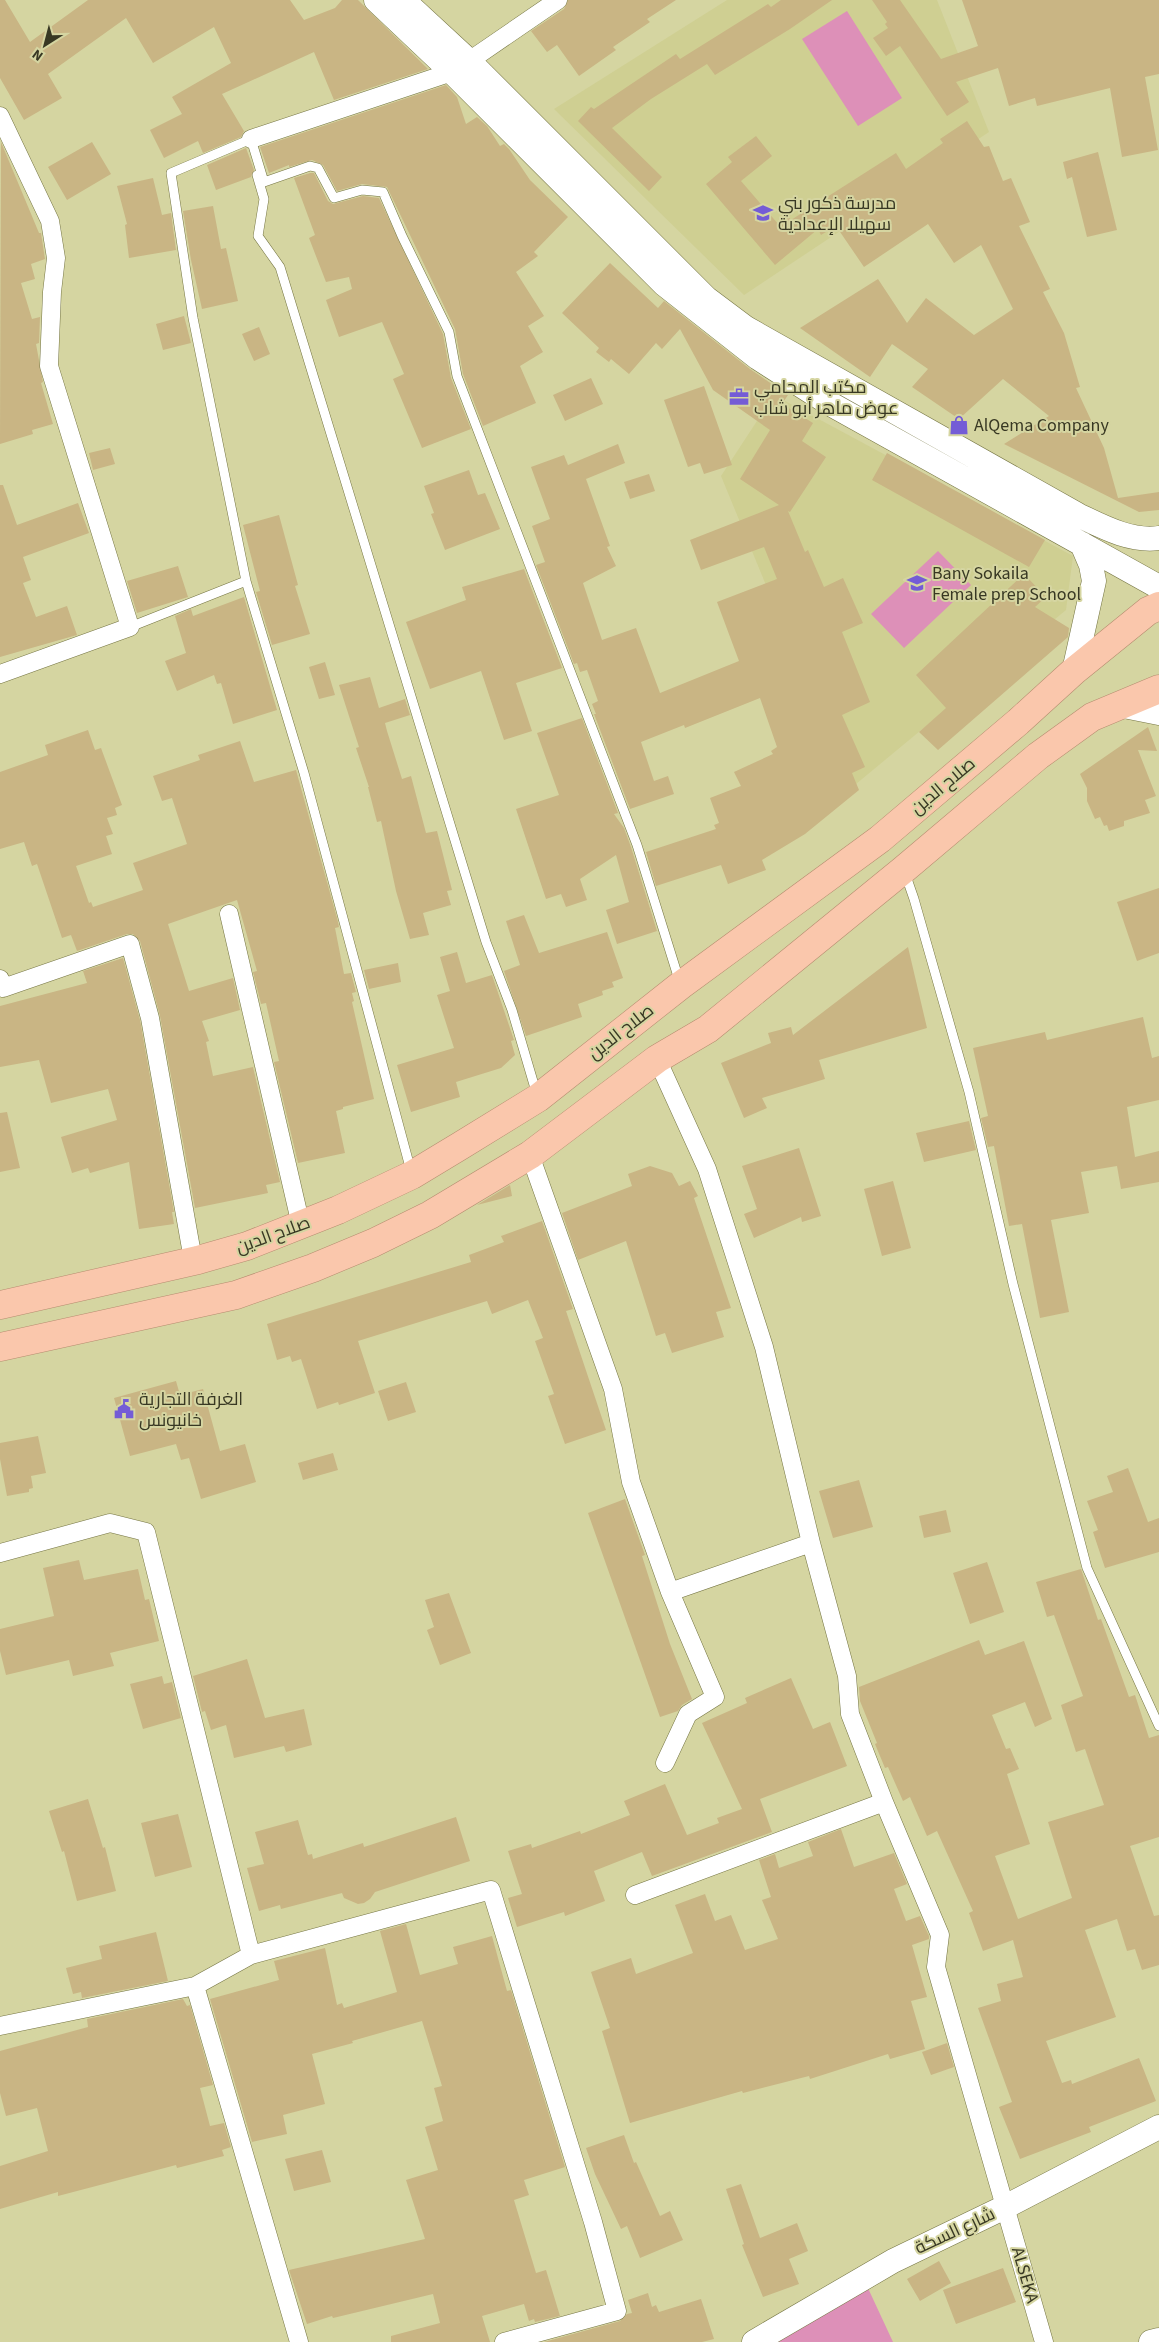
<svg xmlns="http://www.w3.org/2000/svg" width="1159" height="2342" viewBox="0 0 1159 2342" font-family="'Source Sans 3',Cairo,sans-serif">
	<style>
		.built { fill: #cfcf92 }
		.green { fill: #dd90b8 }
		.building { fill: #c9b584 }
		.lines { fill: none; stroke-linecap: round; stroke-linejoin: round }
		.service-casing { stroke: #757543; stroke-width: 10 }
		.minor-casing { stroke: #757543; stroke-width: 19 }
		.secondary-casing { stroke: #757543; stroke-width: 25 }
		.trunk-casing { stroke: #b58c6f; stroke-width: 29 }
		.service { stroke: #fff; stroke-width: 9 }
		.minor { stroke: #fff; stroke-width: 18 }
		.secondary { stroke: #fff; stroke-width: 24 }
		.trunk { stroke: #fac7ac; stroke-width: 28 }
		.labels { text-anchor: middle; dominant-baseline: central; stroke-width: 4; stroke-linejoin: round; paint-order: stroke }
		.poi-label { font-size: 18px; fill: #383823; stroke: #d5d5a1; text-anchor: start }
		.street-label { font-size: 18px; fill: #383823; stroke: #d5d5a1 }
	</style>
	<rect width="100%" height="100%" fill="#d5d5a1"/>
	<path class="built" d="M727,0h210l52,132 -245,163 -190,-186z
		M774,395l299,161 -7,54 -216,179 -129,-313z"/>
	<path class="green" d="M847,11l55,87 -44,28 -56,-87z
		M938,551l33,34 -67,63 -33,-34z
		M867,2286l26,56h-122z"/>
	<path class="building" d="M0,0h5l25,42 58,-42h202l14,20 31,-12 7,-8h16l70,69 -94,31 -20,-48 -92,42 22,37 -3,6 -38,16 -5,-12 -34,17 -14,-28 32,-16 -10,-17 59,-34 -17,-36 -61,36 -27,-45 -78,56 14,24 -38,22 -24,-42z
		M568,0h108l-29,19 3,3 -37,25 3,3 -37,26 -22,-31 -10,7 -16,-21 33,-22z
		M781,0h51l-42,29 -75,46 -8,-11 -56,35 -39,29 50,49 -13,14 -71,-70 13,-14 3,2 82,-55 4,5 88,-55 3,3z
		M872,0h28l41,59 37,-13 -16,-46h197v74l-14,3 13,73 -36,7 -12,-69 -73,18 -2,-8 -26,8 -11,-38 -42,14 13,20 -22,14 -47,-70 -14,10 -13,-18 15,-10 -3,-4 2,-2z
		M446,85l11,12 9,27 11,-7 10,9 13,20 4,-2 5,5 21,31 38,37 -34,35 4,4 -22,16 28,44 -16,10 15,26 -23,14 16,37 -53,23 -20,-52 -8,-45 -68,-142 -25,-3 -25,7 -14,-26 -11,-5 -23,7v-2l-20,8 -9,-26z
		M967,121l17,26 5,-1 14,35 8,-3 19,44 -11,4 31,63 -7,3 21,41 16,54 -4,1 28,60 14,50 41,-6v18l-20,2 -135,-68 45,-28 -46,-37 -44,40 -47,-32 16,-18 -36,-25 -22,33 -70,-49 78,-49 29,44 19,-25 48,37 39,-26 -32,-64 -27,18 -26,-39 -64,43 -28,-41 -15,9 -3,-6 -43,36 -69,-81 26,-22 -4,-5 28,-21 16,20 -31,25 38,44 9,-9 3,4 105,-67 10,16 37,-26 -3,-4z
		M1,142l38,91h2l4,26 -14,5 4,15 -14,4 11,36 8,-2 -1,26 -3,1 7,38 -2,1 12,41 -21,6 1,4 -33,10z
		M92,142l19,32 -44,26 -19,-33z
		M246,148l8,22 -3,7 -35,13 -9,-25z
		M1098,152l19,78 -30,7 -15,-60 -5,2 -4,-17z
		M310,173h4l14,28 5,3 30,-8 16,2 64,136 8,44 20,51 -49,19 -29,-69 11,-5 -22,-52 -43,15 -13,-37 26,-11 -3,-12 -23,5 -17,-44 6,-3 -21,-57z
		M153,178l9,37 9,-2 5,37 -47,8 -4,-33 2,-1 -10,-38z
		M213,206l8,43 5,-1 12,53 -36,8 -11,-49 -8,-49z
		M610,263l48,45 6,-7 86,68 38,26 -6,9 31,19 -11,18 24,16 -36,55 -2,-1 17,41 3,-2 16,37 19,-9 20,45 -21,9 28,70 -28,13 23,52 -13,6 7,17 -54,44 -43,26 4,10 -38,14 -7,-19 -65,21 -10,-34 70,-23 -2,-4 5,-2 -9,-25 31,-12 -7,-14 39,-18 -2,-3 6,-4 -17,-49 -75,30 -1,-3 -43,17 13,39 14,-5 6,18 -44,15 -36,-95h2l-4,-10 6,-3 -11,-31 -7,2 -3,-9 -3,1 -38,-99 9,-3 -13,-36 18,-7 -19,-52 33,-12 4,10 50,-21 7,19 -39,16 24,67 -3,1 9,19 -33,17 19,57 34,-12 24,65 79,-32 -22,-59 60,-23 -13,-32 -63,23 -11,-30 89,-35 -39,-26 30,-49 -57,-40 -33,-61 -18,20 -6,-6 -27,31 -18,-15 -2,3 -13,-10 3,-4 -37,-35z
		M184,316l7,27 -28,7 -7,-26z
		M259,327l11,27 -16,7 -12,-27z
		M591,378l12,26 -38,17 -12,-26z
		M704,386l28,79 -28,9 -4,-11 -12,4 -24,-67z
		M110,448l5,16 -22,6 -4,-17z
		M887,453l158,87 -16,27 -157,-87z
		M469,470l9,25 7,-2 15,36 -55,21 -14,-36 3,-1 -10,-27z
		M649,474l6,17 -25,8 -6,-17z
		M0,485h3l14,40 61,-22 11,30 -66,24 8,23 -8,3 13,34 31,-11 10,29 -77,22z
		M279,515l19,70 -3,1 15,48 -38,11 -16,-53 4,-1 -17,-66z
		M178,566l10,31 -51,16 -10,-32z
		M524,569l38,99 -46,15 16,48 -28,9 -23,-69 -51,18 -24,-67 60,-22 -4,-13z
		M1024,574l22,23 -11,10 34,21 -1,9 -130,113 -19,-18 27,-24 -30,-33z
		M244,597l33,113 -44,14 -12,-41 -4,1 -3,-9 -37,16 -12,-30 21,-8 -11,-37 16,-7 2,7z
		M325,662l10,33 -16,4 -10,-32z
		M370,677l9,31 26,-9 5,16 -25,8 2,8 15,48 9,-3 15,57 11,-2 15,59 -5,1 4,14 -28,8 6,22 -19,4 -14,-48 -15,-70 -4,1 -9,-35h1l-13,-39 3,-1 -20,-62z
		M582,718l36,95 -4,1 10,14 7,19 26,84 -40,13 -11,-34 23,-8 -13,-47 -36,24 7,21 -21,7 -5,-13 -15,5 -30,-90 43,-14 -22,-62z
		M1148,727l9,24 -19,-1 18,46 -11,4 5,13 -26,8v5l-15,5 -2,-6 -3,1 -4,-9 -5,2 -8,-18v-13l-7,-14z
		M88,730l7,20 6,-2 21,57 -7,3 2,7 -10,3 6,16 -7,2 6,18 -36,12 13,37 2,-1 2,5 50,-17 -10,-27 54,-19 -15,-46 -10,3 -9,-25 47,-16 -2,-5 42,-14 14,41 42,-12 41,148 2,9 -4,1 9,46 7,-1 5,19 -4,1 2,8 -2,1 22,97 -31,8v2l-7,2 9,42 -47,10 -24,-101 5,-1 -13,-58 -5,1 -8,-32 4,-1 -20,-71 -69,24 21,67 44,-13 7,32 -38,11 7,20 -3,1 7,34 40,-9 27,115 -14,3 2,8 -73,15 -35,-192 -20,-75 -7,-7h-6l-50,17 -6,-16 -9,3 -25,-74 -5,2 -8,-24 -24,7v-77l48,-17 -3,-10z
		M1159,888v65l-22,8 -20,-59z
		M524,915l15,38 68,-21 16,46 -11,4 2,5 -12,4 1,4 -25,9 4,13 -56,19 -22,-65 16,-6 -14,-44z
		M908,947l19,81 -108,32 6,19 -63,19 5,10 -23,10 -23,-55 50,-20 -3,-10 23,-6 2,8z
		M457,952l9,31 26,-8 22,65 -3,1 4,14 -14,13 -45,14 4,15 -49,15 -14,-47 57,-17 -17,-53 13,-4 -10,-34z
		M123,958l17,62 34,192h-2l2,12 -35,5 -10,-67 -39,11 -2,-5 -16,5 -11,-36 56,-17 -9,-31 -57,14 -12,-43 -39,7v-61l87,-23 -4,-12z
		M398,963l3,19 -32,7 -5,-19z
		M1143,1017l9,41 7,-2v44l-32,7 8,50 24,-6v31l-38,7 -4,-23 -36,6 8,41 -38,7 18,92 -29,6 -18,-94 -13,2 -15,-80 -6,1 -7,-29 7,-2 -15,-68 72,-16 2,8z
		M7,1112l13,56 -20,4v-59z
		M969,1121l7,29 -52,12 -8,-29z
		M799,1148l22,68 -19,6 -1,-5 -47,21 -10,-24 13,-5 -15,-43z
		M650,1166l22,7 7,13 11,-5 8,15 -4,2 37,110 -15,4 8,25 -52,16 -7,-20 -9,3 -30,-95 -48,19 -16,-47 70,-27 -4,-12z
		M893,1181l18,67 -29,8 -18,-67z
		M510,1185l2,11 -35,9z
		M542,1221l31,88 -7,2 40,119 -41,14 -17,-48 6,-2 -19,-53 8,-3 -15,-38 -36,14 -5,-13 -129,40 17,52 -36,12 -1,-3 -21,7 -16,-50 -9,3 -2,-6 -13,4 -10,-36 204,-62 -2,-7 35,-13 -3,-6z
		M176,1381l4,14 23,-6 17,62 25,-7 11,38 -55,17 -12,-41 -8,2 -5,-16 -46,12 -16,-58z
		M406,1382l10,30 -28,9 -10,-30z
		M38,1436l8,37 -15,3 2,12 -4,1v3l-22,4 -7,-37v-16z
		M333,1453l5,17 -35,10 -5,-17z
		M1128,1468l20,54 11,-4v34l-54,16 -12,-36 5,-2 -11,-29 26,-9 -6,-16z
		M859,1480l14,47 -40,11 -14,-47z
		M625,1499l20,56 -3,1 28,88 22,55 -10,6 -4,6 -18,6 -72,-204z
		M946,1510l5,22 -27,6 -5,-22z
		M79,1560l5,20 54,-11 7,31 4,-1 10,42 -49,12 4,13 -41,10 -4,-16 -63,15 -6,-24v-22l54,-13 -11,-48z
		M987,1562l17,50 -34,12 -17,-51z
		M1081,1569l17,51 3,-1 28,78 6,-2 14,43 10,-3v102l-29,9 24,70 5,-1v50l-17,5 -7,-21 -8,2 -10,-32 -32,11 31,87 -70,24 16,42 9,-3 1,4 67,-26 17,43 -67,26 2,5 -71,27 -21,-52 13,-5 -34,-94 23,-7 -4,-17 26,-7 -10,-37 -30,11 -14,-38 4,-2 -36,-80 -10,5 -17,-39 -7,4 -15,-34 -3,1 -10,-24 2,-1 -17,-42 -1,-14 120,-47 6,15 39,-14 28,78 -17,8 -10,-25 -33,13 14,34 4,-1 9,21 -12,5 23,70 -35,12 23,63 54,-21 -24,-76 56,-17 -19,-56 -9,3 -15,-47 22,-9 -29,-81 -7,2 -11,-35z
		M449,1593l22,60 -31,12 -13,-35 7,-3 -9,-27z
		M247,1659l18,59 39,-9 8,36 -26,7 -2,-6 -50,12 -8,-33 -15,5 -6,-19 -3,1 -9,-36z
		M162,1676l2,8 8,-2 9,36 -38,11 -13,-45z
		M791,1678l22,51 17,-7 17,44 -87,33 12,33 -120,44 -10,-24 -48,19 11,30 -40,15 -1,-4 -47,15 -9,-29 14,-4 -14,-43 23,-7 1,4 48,-17 1,3 49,-19 -6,-14 41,-17 22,51 32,-12 -2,-5 25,-9 -40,-86 45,-20 -2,-5z
		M88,1799l15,49 2,-1 11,44 -39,10 -13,-50 -2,1 -13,-41z
		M178,1814l14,53 -37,10 -14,-54z
		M456,1817l14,44 -95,31 -5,7 -6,4 -6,1 -14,-6 -2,-5 -61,16 -1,-4 -21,6 -12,-43 17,-4 -9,-32 43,-12 10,35 4,-1 1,5 50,-16 1,4z
		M841,1829l13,38 40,-14 13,31 -13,5 12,32 14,-5 9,20v3l-17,6 15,52 -16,4 14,48 -35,10 -2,-5 -78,25 -1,-3 -66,17 -1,-2 -112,32 -28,-92 8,-3 -19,-56 40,-14 5,16 57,-21 -18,-48 30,-11 10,27 16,-6 14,35 33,-11 -16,-39 9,-3 -12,-37 16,-6 4,14 34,-12 -5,-14z
		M406,1924l14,51 38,-11 -5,-17 39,-11 15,55 4,-1 54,177 -41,13 5,15 -15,5 22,73 10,-3 14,46 -25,6 -1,-3 -5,2 -5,-17 -42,12 8,26h-99v-6l49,-13 -7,-29 -100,24 -1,-2 -25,8 -18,-54 136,-31 -19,-59 32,-10 -13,-43 18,-6 -9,-33 8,-2 -20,-65 -70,20 1,2 -41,11 13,50 -42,11 4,19 -35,8 -42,-143 69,-19 -5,-19 51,-13 12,57 5,-2 2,5 53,-16 -17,-61z
		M156,1932l12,49 -86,17 -1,-6 -8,2 -7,-26 36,-9 -3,-13z
		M183,1999l4,7 3,-1 23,80 -13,3 10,38 14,-3 7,24 -9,3 2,6 -47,12 -1,-3 -118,31v-4l-58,17v-43l48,-15 -11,-43 -31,8 -6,-23v-42l88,-24 -1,-8z
		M947,2043l7,24 -23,8 -9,-23z
		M624,2135l10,28 2,-1 24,54 10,-5 13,29 -43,18 -13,-32 -6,3 -26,-55 -9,-26z
		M322,2150l9,32 -37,9 -9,-32z
		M741,2184l19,54 37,-15 11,28 -19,8 10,25 -36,13 -21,-52 2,-1 -18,-55z
		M939,2261l12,22 -31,18 -13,-22z
		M1003,2268l13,34 -60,22 -13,-34z
		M648,2293l4,14 4,-2 3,7 42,-13 13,40 -12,3h-158l76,-21 7,-7 5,-1 -4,-13z"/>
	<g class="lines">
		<defs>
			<path id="service" d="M257,175l7,24 -6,37 22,31 206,675 26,68 25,85
				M130,627l116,-46
				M905,873l9,26 55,193 44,192 74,284 72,158
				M411,1171l-107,-398 -58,-192 -53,-263 -22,-145 80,-34 13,43 46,-16 8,2 16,30 28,-8 21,2 19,44 47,96 8,44 180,469 43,138"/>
			<path id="minor" d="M469,61l89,-61
				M0,116l50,105 6,37 -4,34 -3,74 81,261 -130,47
				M251,139l201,-67
				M229,914l71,307
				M0,979l3,9 127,-44 20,74 42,236
				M657,1059l50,110 57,178 47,196 36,133 3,38 34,88 56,133 -4,32 108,375
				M530,1155l83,234 18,93 39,110 45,105 -27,17 -23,49
				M0,1553l110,-30 36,9 105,423
				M670,1592l141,-49
				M635,1895l249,-93
				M195,1986l104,356
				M0,2026l195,-40 56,-31 240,-65 102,332 24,89 -113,31"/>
			<path id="secondary" d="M376,0l76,72 212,212 94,74 69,44 332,185
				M403,0l66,61 237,237 40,30 332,187c25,12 53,27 81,23
				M1074,671l20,-90 -3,-16 -9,-21
				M1119,705l40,8
				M754,2342l139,-81 112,-54 154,-80
				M1151,2342l8,-2"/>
			<path id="trunk" d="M0,1305l198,-45 49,-14 91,-36 74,-35 48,-29 78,-48 143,-113 199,-146 138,-117 56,-51 74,-60 11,-5
				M0,1347l236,-52 77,-27 60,-25 57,-28 100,-60 127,-96 51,-30 195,-159 135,-114 54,-39 67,-28"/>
		</defs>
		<use href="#service" class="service-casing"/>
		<use href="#minor" class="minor-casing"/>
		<use href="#secondary" class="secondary-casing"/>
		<use href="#trunk" class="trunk-casing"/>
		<use href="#service" class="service"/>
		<use href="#minor" class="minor"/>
		<use href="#secondary" class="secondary"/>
		<use href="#trunk" class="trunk"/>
	</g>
	<defs>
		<symbol id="school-bare" viewBox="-9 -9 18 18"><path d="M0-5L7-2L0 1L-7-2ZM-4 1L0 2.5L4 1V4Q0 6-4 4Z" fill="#745cd6" stroke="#d5d5a1" stroke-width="2.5" paint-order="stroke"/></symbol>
		<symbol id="office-bare" viewBox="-9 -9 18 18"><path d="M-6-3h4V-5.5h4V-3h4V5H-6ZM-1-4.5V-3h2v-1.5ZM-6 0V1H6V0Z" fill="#745cd6" stroke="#d5d5a1" stroke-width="2.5" paint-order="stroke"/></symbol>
		<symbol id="shop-bare" viewBox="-9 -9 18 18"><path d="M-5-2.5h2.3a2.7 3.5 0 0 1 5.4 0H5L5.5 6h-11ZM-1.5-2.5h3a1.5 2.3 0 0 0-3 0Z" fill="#745cd6" stroke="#d5d5a1" stroke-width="2.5" paint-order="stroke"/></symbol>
		<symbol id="civic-bare" viewBox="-9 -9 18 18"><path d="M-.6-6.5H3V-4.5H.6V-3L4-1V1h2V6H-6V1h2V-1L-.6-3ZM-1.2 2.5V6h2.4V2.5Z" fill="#745cd6" stroke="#d5d5a1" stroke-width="2.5" paint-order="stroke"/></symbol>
	</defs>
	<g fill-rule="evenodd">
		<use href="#school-bare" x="749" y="199" width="28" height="28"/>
		<use href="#office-bare" x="725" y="383" width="28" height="28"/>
		<use href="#shop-bare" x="945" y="411" width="28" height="28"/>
		<use href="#school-bare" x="903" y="569" width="28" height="28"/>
		<use href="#civic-bare" x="110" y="1395" width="28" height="28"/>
	</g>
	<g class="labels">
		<g class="poi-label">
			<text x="778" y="203">مدرسة ذكور بني<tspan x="778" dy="21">سهيلا الإعدادية</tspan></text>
			<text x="754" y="387">مكتب المحامي<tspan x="754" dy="21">عوض ماهر أبو شاب</tspan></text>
			<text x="974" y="425">AlQema Company</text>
			<text x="932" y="573">Bany Sokaila<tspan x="932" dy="21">Female prep School</tspan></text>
			<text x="139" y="1399">الغرفة التجارية<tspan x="139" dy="21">خانيونس</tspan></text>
		</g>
		<g class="street-label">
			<text transform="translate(943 786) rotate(-40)">صلاح الدين</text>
			<text transform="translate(621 1032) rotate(-38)">صلاح الدين</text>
			<text transform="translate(273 1235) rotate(-20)">صلاح الدين</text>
			<text transform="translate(955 2231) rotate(-25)">شارع السكة</text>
			<text transform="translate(1025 2275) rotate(74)">ALSEKA</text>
		</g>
	</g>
	<g transform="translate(45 45) rotate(216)" stroke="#d5d5a1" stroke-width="4" paint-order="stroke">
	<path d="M0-4L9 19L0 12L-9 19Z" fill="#383823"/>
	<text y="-8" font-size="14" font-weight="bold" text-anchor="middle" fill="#383823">N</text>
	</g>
</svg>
